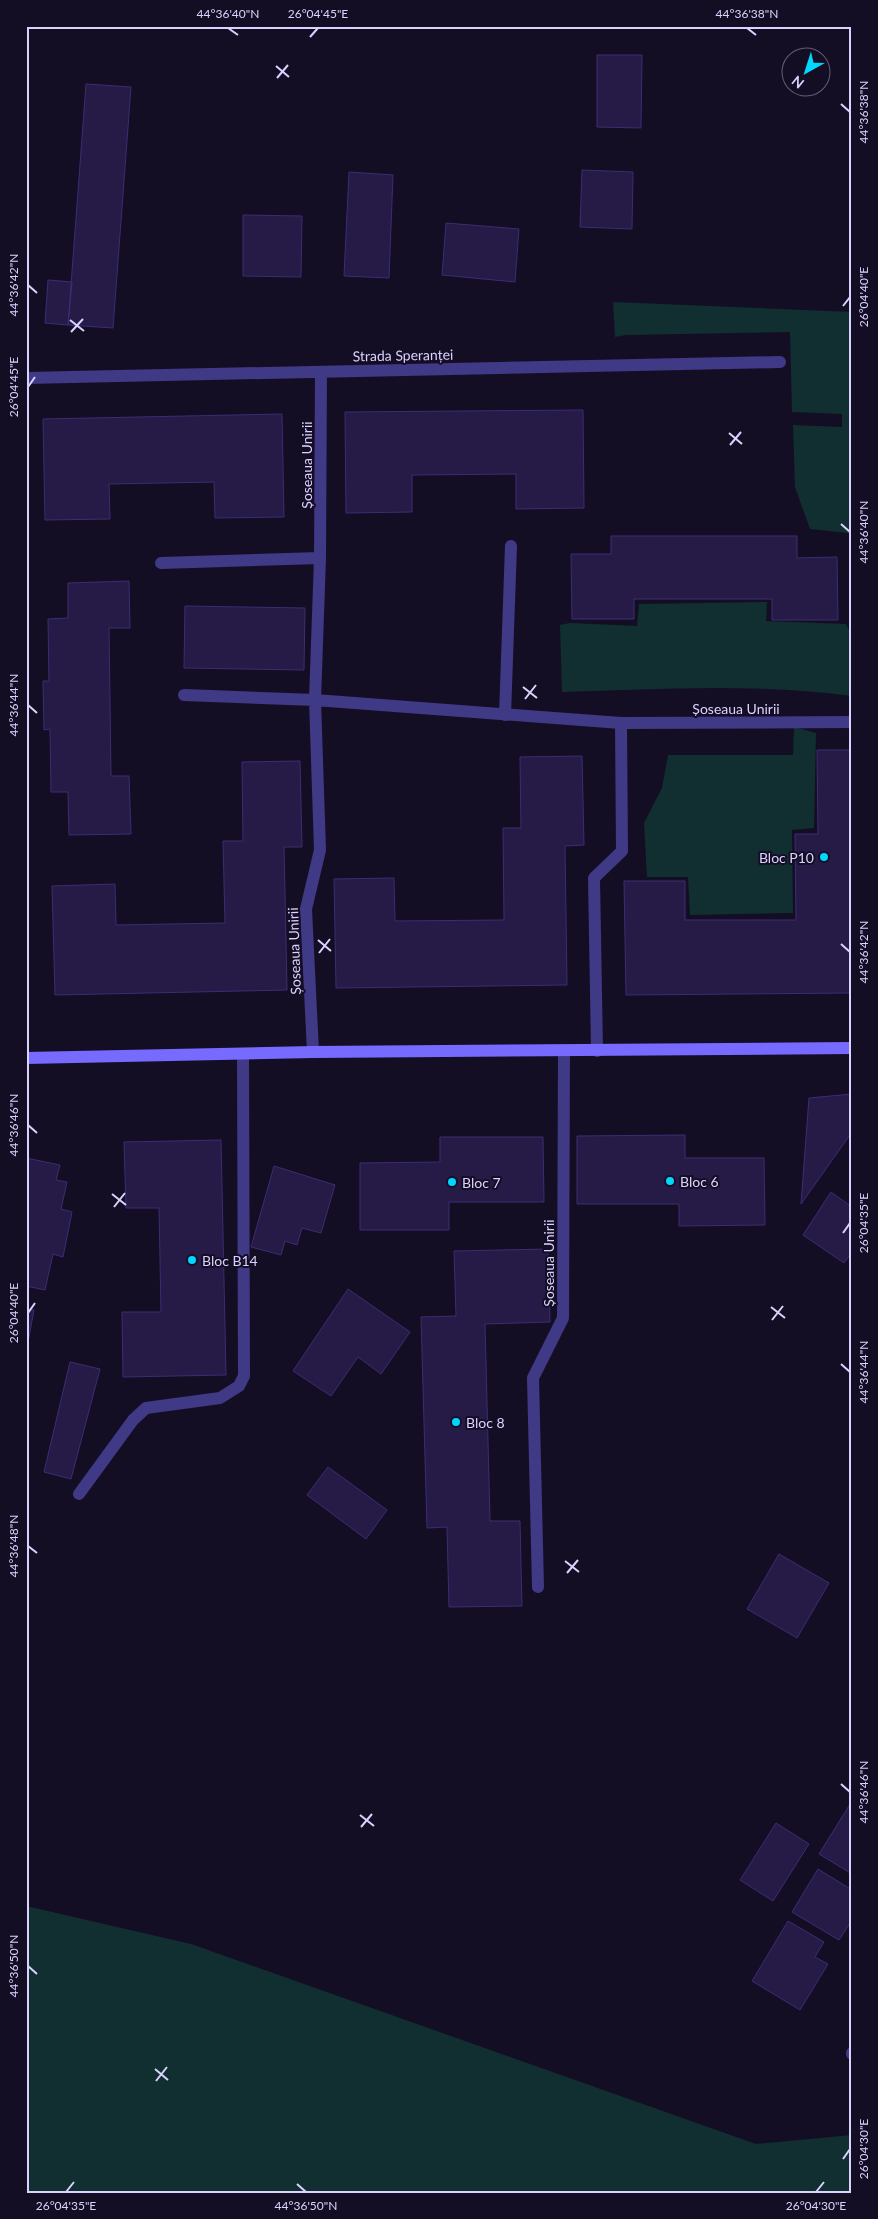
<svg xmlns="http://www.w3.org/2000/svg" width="878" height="2219" viewBox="0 0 878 2219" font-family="Lato,sans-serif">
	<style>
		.green { fill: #112f30 }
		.building { fill: #261a47; stroke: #3e2c73 }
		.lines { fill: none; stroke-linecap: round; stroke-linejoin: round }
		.minor { stroke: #403985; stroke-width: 12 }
		.secondary { stroke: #766aff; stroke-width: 12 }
		.ticks { fill: none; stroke: #dbd3ff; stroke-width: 2 }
		.poi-dot { fill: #00d6fe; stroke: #140e25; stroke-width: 2 }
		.labels { text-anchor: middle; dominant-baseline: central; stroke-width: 4; stroke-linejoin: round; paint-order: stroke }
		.street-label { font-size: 14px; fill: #dbd3ff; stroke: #140e25 }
		.poi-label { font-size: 14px; fill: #dbd3ff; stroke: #140e25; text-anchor: start }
		.neatline { fill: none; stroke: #dbd3ff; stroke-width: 2 }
		.ticks-label { font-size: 12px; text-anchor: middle; fill: #dbd3ff }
	</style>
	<rect width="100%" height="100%" fill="#140e25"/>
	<path class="green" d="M613,302l239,10v225l-4,-4 -38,-4 -15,-42 -2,-62 49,2v-13l-50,-2 -2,-80 -164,3 -11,2z
		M767,602l-1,19 80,3 6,13v59c-97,-13 -193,-7 -290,-4l-2,-67 10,-2 67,3 2,-22z
		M794,727l22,6 -2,95 -22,2 1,83 -103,2 -2,-38h-41l-3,-54 18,-35 6,-33h125z
		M26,1906l165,38 565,200 96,-9v58h-826z"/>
	<path class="building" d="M597,55h45l-1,73 -44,-1z
		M86,84l45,3 -18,241 -45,-3z
		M582,170l51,2 -1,57 -52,-2z
		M349,172l44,3 -4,103 -45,-2z
		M243,215l59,1 -1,61 -58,-1z
		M446,223l73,6 -4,53 -73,-7z
		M48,280l24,2 -4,43 -23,-2z
		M583,410l1,98 -68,1v-35l-104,1v37l-66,1 -1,-101z
		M282,414l2,103 -69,1 -1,-36 -105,2 1,35 -65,1 -2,-101z
		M611,536h186v22l40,-1 1,63h-66v-21h-138v20h-62l-1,-65h40z
		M129,581l1,47h-21l2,148h18l2,58 -62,1 -1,-43h-17l-1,-63 -6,1 -1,-49h6l-1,-62 20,-1v-35z
		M185,606l120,2 -1,62 -120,-2z
		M817,750h35v243l-226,2 -2,-114h61v39h111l-1,-86h23z
		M582,756l2,89 -19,1 2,139 -231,3 -2,-109 60,-1 1,43 109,-1 -1,-92h18l-1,-71z
		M300,761l2,86h-18l3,143 -232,5 -3,-109 63,-2 1,41 109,-2 -2,-82h20l-1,-79z
		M852,1094v38l-51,72 8,-106z
		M685,1135v23h79l1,67 -86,1v-22h-102v-68z
		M440,1137h103l1,65h-95v28h-89v-67l80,-1z
		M221,1140l5,235 -103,2 -1,-65h39l-2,-104h-33l-2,-66z
		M26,1158l34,7 -4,15 11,2 -6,27 11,3 -9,45 -10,-3 -8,36 -19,-4z
		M274,1166l61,19 -14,48 -19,-5 -5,17 -12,-4 -4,14 -30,-8z
		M831,1192l21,15v45l-8,11 -41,-28z
		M548,1249l2,73 -65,2 5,197h30l2,85 -73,1 -2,-80 -20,1 -6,-211 35,-1 -2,-65z
		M348,1289l62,43 -29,42 -23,-17 -27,39 -38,-25z
		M26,1309l8,1 -8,43z
		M70,1362l30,7 -29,110 -27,-7z
		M328,1467l59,43 -21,29 -59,-44z
		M779,1554l50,29 -32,55 -50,-29z
		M852,1801v73l-33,-20z
		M776,1823l33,21 -36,57 -33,-21z
		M818,1869l34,21v30l-13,20 -47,-28z
		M788,1921l36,21 -9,15 13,7 -28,46 -48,-29z"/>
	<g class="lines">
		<path class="minor" d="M26,378l754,-16
			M161,563l159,-5
			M184,695l131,5 306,23 231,-1
			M505,715l6,-169
			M597,1051l-3,-173 28,-27 -1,-128
			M313,1052l-7,-143 14,-59 -5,-150 5,-142 1,-186
			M79,1494l54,-74 13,-12 74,-10 19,-12 5,-10 -1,-322
			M538,1587l-5,-209 30,-60 1,-267
			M852,2053v1"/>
		<path class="secondary" d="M26,1058l287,-6 539,-4"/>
	</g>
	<path class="ticks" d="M228,28l10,7M747,28l9,7M310,37l8,-9M276,66l13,11M277,78l11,-13M841,104l9,8M28,285l9,8M843,306l7,-9M70,320l14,11M71,332l12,-13M28,387l7,-10M729,433l13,11M730,445l11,-13M841,524l9,8M523,687l14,11M525,699l11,-14M28,705l9,8M318,940l13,11M841,944l9,8M319,953l11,-14M28,1125l9,8M112,1194l14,11M114,1207l11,-14M843,1233l7,-10M771,1307l14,11M28,1313l7,-10M772,1320l11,-14M841,1364l9,8M28,1546l9,7M565,1561l14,11M567,1573l11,-13M841,1784l9,8M360,1815l14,11M361,1827l11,-13M28,1966l9,8M155,2069l13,11M156,2081l11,-14M843,2159l7,-10M297,2184l9,8M66,2192l8,-10M816,2192l8,-10"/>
	<g class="poi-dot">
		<circle cx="824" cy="857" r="5"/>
		<circle cx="670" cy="1181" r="5"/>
		<circle cx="452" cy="1182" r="5"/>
		<circle cx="192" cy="1260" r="5"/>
		<circle cx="456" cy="1422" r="5"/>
	</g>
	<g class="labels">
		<g class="street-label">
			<text transform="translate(403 355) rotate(-1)">Strada Speranței</text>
			<text transform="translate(306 465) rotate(-90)">Șoseaua Unirii</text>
			<text x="736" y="708">Șoseaua Unirii</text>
			<text transform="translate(294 951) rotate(-92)">Șoseaua Unirii</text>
			<text transform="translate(548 1263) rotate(-90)">Șoseaua Unirii</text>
		</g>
		<g class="poi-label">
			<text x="814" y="857" text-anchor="end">Bloc P10</text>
			<text x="680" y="1181">Bloc 6</text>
			<text x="462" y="1182">Bloc 7</text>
			<text x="202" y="1260">Bloc B14</text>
			<text x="466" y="1422">Bloc 8</text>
		</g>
	</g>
	<rect width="878" height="2219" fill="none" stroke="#140e25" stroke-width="55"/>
	<g transform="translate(806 72) rotate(219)"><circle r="24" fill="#140e25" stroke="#645d7c"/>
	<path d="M0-4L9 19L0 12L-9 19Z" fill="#00d6fe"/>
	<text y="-8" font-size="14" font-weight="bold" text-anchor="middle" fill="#dbd3ff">N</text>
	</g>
	<rect x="28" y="28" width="822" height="2164" class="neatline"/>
	<g class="ticks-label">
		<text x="228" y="18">44°36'40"N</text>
		<text x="318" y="18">26°04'45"E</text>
		<text x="747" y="18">44°36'38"N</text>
		<text transform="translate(864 112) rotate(-90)" y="4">44°36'38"N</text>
		<text transform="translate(14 285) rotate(-90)" y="4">44°36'42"N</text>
		<text transform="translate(864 297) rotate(-90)" y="4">26°04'40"E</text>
		<text transform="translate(14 387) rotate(-90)" y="4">26°04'45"E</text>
		<text transform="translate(864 532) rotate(-90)" y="4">44°36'40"N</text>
		<text transform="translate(14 705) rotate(-90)" y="4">44°36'44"N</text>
		<text transform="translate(864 952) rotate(-90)" y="4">44°36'42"N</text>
		<text transform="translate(14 1125) rotate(-90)" y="4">44°36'46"N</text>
		<text transform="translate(864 1223) rotate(-90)" y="4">26°04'35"E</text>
		<text transform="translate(14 1313) rotate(-90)" y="4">26°04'40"E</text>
		<text transform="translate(864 1372) rotate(-90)" y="4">44°36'44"N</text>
		<text transform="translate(14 1546) rotate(-90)" y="4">44°36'48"N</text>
		<text transform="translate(864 1792) rotate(-90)" y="4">44°36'46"N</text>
		<text transform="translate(14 1966) rotate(-90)" y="4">44°36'50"N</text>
		<text transform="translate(864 2149) rotate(-90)" y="4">26°04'30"E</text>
		<text x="66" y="2210">26°04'35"E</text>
		<text x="306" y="2210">44°36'50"N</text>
		<text x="816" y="2210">26°04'30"E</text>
	</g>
</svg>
